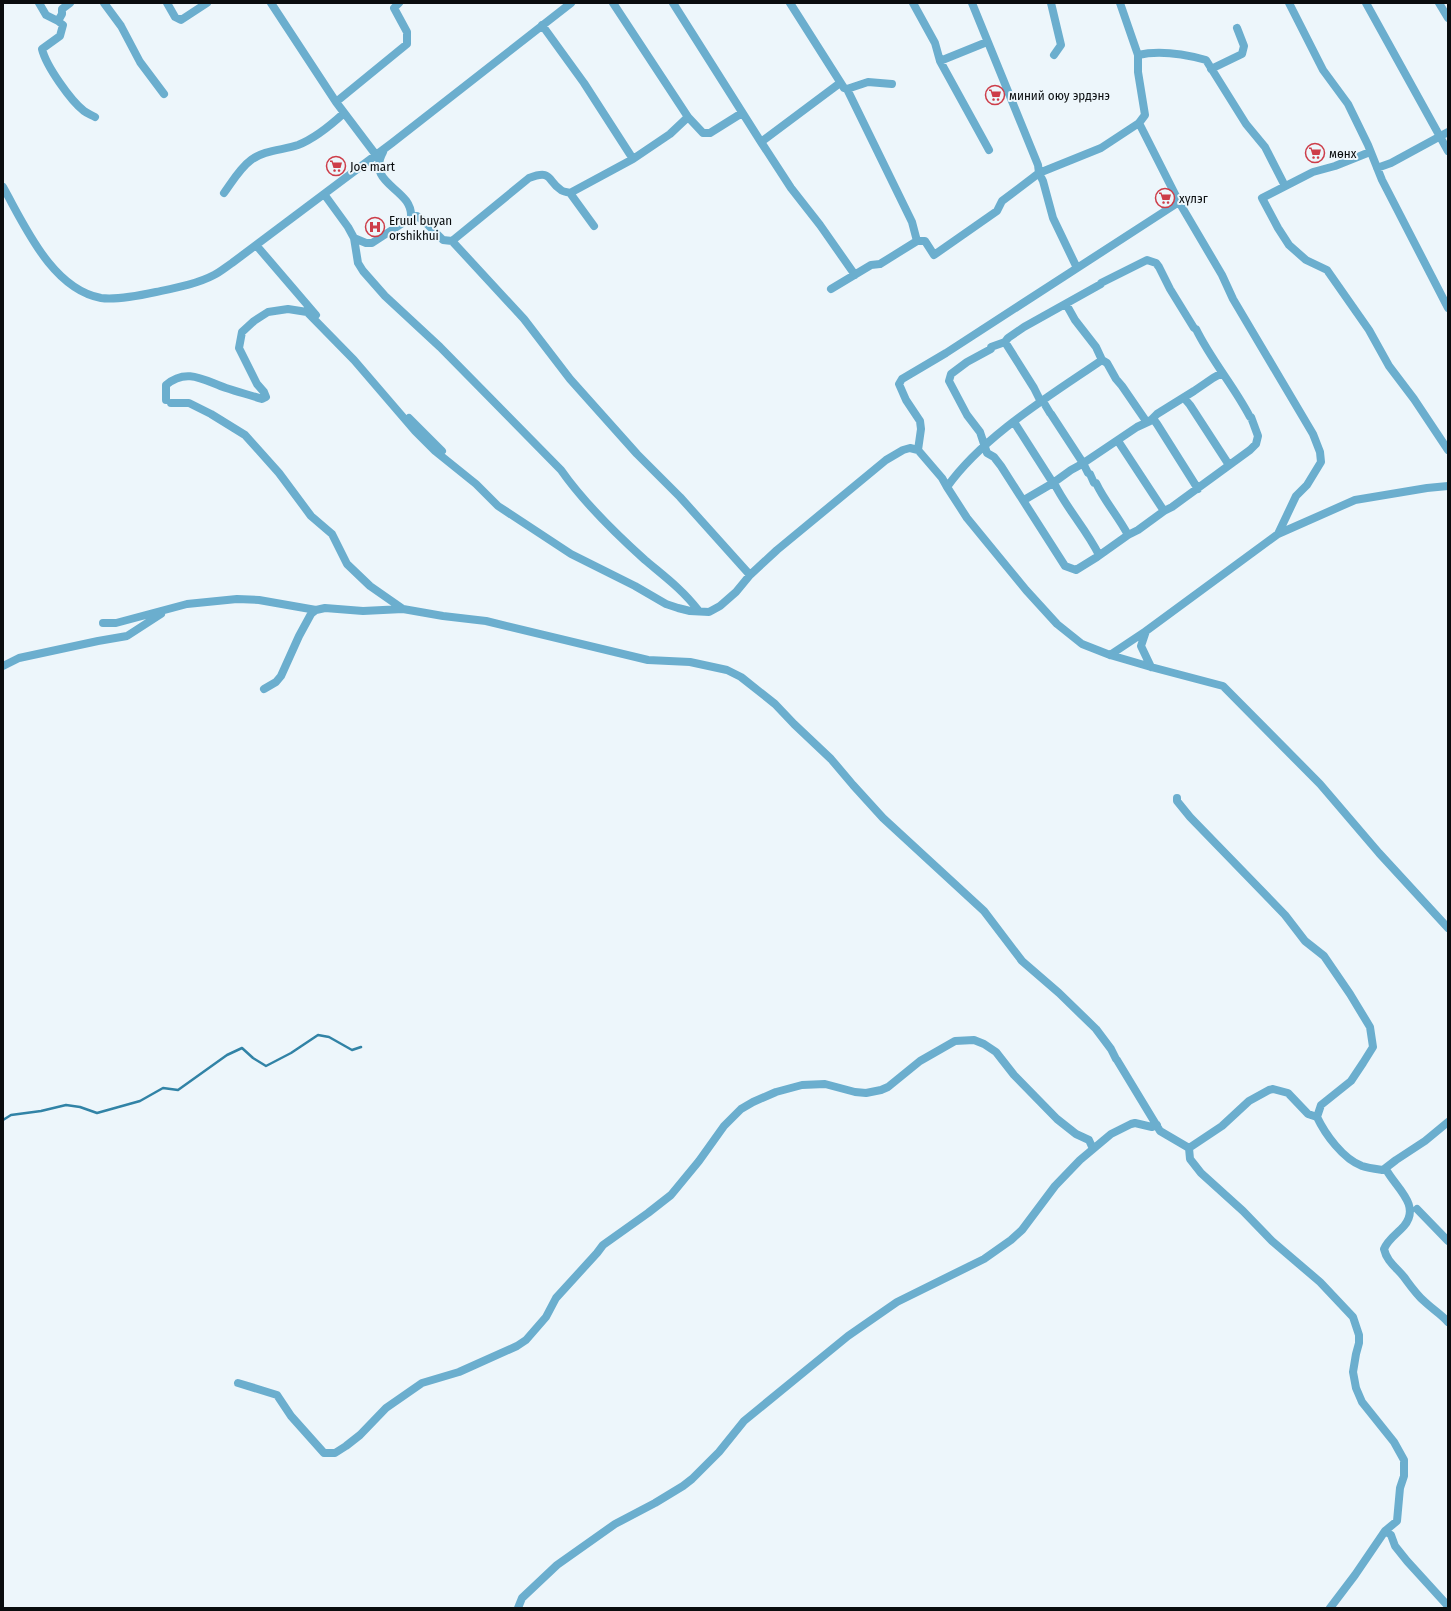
<svg xmlns="http://www.w3.org/2000/svg" width="1451" height="1611" viewBox="0 0 1451 1611" font-family="'Fira Sans Condensed',sans-serif">
	<style>
		.lines { fill: none; stroke-linecap: round; stroke-linejoin: round }
		.stream { stroke: #3183a6; stroke-width: 2.5 }
		.street { stroke: #6baece; stroke-width: 8 }
		.labels { text-anchor: middle; dominant-baseline: central; stroke-width: 4; stroke-linejoin: round; paint-order: stroke }
		.poi-label { font-size: 13px; fill: #0a0d0f; stroke: #edf6fb; text-anchor: start }
	</style>
	<rect width="100%" height="100%" fill="#edf6fb"/>
	<g class="lines">
		<path class="stream" d="M3,1120l8,-5 30,-4 25,-6 14,2 17,6 43,-12 23,-13 15,2 49,-35 15,-7 11,10 13,8 25,-13 27,-18 11,2 23,13 9,-3"/>
		<path class="street" d="M39,3l7,12 12,6
			M70,3l-8,6v5l-4,7 5,4 -3,11 -18,13c4,17 29,52 42,62 4,3 8,4 11,6
			M104,3l17,23 19,36 24,32
			M167,3l8,14 6,3 26,-17
			M271,3l65,99
			M613,3l75,114
			M673,3l88,139 30,46 29,37 35,50
			M790,3l54,85 3,1 65,133 5,19h8l9,14 63,-44 5,-10 37,-28 62,-25 38,-25
			M913,3l22,40 5,18 49,89
			M972,3l66,162 1,8 4,8 10,37 24,50
			M1051,3l10,42 -7,10
			M1120,3l18,52v17l7,43 -6,8 40,79 43,73 11,24 80,135 7,18 1,10 -14,23 -11,11 -18,38
			M1289,3l34,67 25,34 20,41 14,35 66,128
			M1366,3l82,148
			M1439,3l9,15
			M542,25l42,58 49,76
			M1138,55c22,-5 46,-1 68,5l40,64 19,23 20,39
			M940,61l47,-19
			M1211,69l31,-15 2,-8 -7,-18
			M847,89l21,-7 24,2
			M761,142l79,-59
			M383,152c-18,33 30,36 28,65
			M1370,152l-35,14 -22,6 -51,26 16,30 11,17 17,15 21,10 42,60 20,36 25,33 34,51
			M376,155l-40,-53 71,-58v-12l-13,-24 5,-5
			M1377,168l14,-5 57,-31
			M3,187c22,39 49,102 98,111 14,2 41,-3 55,-6 19,-4 41,-8 58,-17 6,-3 12,-8 18,-12l160,-120 179,-140
			M224,193c8,-11 16,-25 27,-33 13,-10 33,-10 47,-15 18,-7 33,-20 46,-32
			M570,193l24,33
			M324,194l24,33 6,11 4,25 5,8 22,25 55,51 121,123c23,33 54,63 84,90 19,16 38,30 53,50
			M354,238l12,5h6l40,-26 5,-1 8,6 18,18 9,1 72,78 46,60 67,75 43,43 70,78
			M452,241l77,-63c24,-9 18,3 32,12 2,2 7,2 9,3l63,-34 37,-25 18,-17 15,16h7l32,-20
			M256,245l60,70
			M1147,260l9,3 3,4 11,22 24,39 2,1c15,31 38,57 54,88h1l7,19 -2,8 -6,6 -78,57 -8,4 -26,19 -10,5 -31,22 -21,13 -11,-4 -64,-100 -7,-9 -7,-4 -7,-21 -13,-17 -18,-34 2,-7 16,-12 24,-13v-2l14,-5 3,-4 16,-11 77,-43v-1z
			M831,289l40,-24 9,-1 37,-23
			M1066,304l9,16 21,27 6,13 5,3 9,16 6,7 24,35 8,-1 3,4 41,65
			M1005,342l29,46 7,14 3,1 6,10 1,1 32,49 5,10 2,1 4,9h2c9,19 22,33 32,52
			M1102,360c-51,35 -119,76 -155,127l20,31 59,72 31,34 25,20 28,11 41,12 72,19 97,98 59,69 69,75
			M1184,398l6,7 39,60
			M166,400v-15c21,-18 39,-4 60,3 12,4 24,7 36,11l4,-2 -2,-5 -7,-8 -18,-36 3,-16 12,-11 14,-9 20,-3 19,3 47,48 61,71 20,20 41,33 22,22 73,48 64,32 31,18 12,4 12,3 19,1 11,-6 16,-14 14,-17 27,-25 109,-90 17,-10 7,-2 8,2 24,28 5,9
			M171,403h18l22,11 34,21 34,38 32,43 21,18 15,30 23,22 33,23
			M409,418l33,33
			M1014,422l39,61h1c13,26 32,46 45,72
			M1118,441l46,70
			M918,450l3,-21 -1,-8 -14,-21 -7,-16 3,-5 44,-26 233,-151
			M1024,500l29,-17 18,-13 11,-6 55,-37 13,-6 7,-7 37,-23 19,-13 9,-5
			M103,623h13l71,-19 50,-5 22,1 57,10
			M1110,655l36,-24
			M3,666l16,-8 79,-17 29,-5 34,-22
			M1151,667l-10,-21 5,-15 132,-97 77,-34 72,-12 21,-2
			M264,689l12,-7 5,-6 18,-40 12,-22 5,-4 9,-2 38,3 40,-2 40,7 43,5 162,39 42,2 37,8 14,7 34,27 19,20 37,35 22,26 30,33 101,93 38,50 37,32 37,36 15,20 5,10 1,1 43,71 29,17 1,11 11,14 42,38 29,30 48,41 33,35 6,18v8l-3,11 -3,18 3,16 6,14 32,40 10,18v16l-4,12 -3,33 -12,10 -30,44 -25,33
			M1177,798v3l13,16 95,98 20,26 19,15 26,38 20,33 3,20 -10,16 -12,18 -30,24 -4,12c8,17 26,42 45,49 6,2 14,3 21,4l13,-10 29,-19 23,-19
			M1189,1148l33,-22 27,-25 20,-11 4,-1 15,4 20,21 9,3
			M1386,1169c8,17 36,36 18,57 -7,8 -16,13 -20,23 3,13 12,18 20,28 6,8 12,17 20,24 7,7 17,13 24,21
			M1417,1209l31,32
			M238,1383l39,12 14,21 33,37h11l11,-7 14,-11 26,-27 36,-25 37,-11 58,-26 9,-6 20,-23 10,-19 41,-45 6,-8 45,-32 23,-18 28,-34 25,-35 17,-17 12,-7 23,-10 26,-7 23,-1 30,8 11,1 15,-3 7,-3 32,-26 35,-20 19,-1 10,4 12,8 18,23 43,44 19,15 13,6 4,9
			M1385,1531l6,4 4,11 12,15 41,45
			M518,1608l4,-10 35,-33 58,-41 40,-21 28,-17 9,-7 27,-27 25,-31 104,-85 49,-34 87,-43 27,-19 11,-10 33,-44 25,-26 31,-26 20,-10 4,-1 17,4 5,-2"/>
	</g>
	<defs>
		<symbol id="supermarket-ring" viewBox="-11 -11 22 22"><circle r="9.5" fill="#edf6fb" stroke="#cd3d49" stroke-width="1.5"/><path d="M-6-5.5h2.5l.6 2H6L4.5 2H-2.5L-4.4-4H-6ZM-1.5 3.2a1.3 1.3 0 1 0 .1 0ZM3 3.2a1.3 1.3 0 1 0 .1 0Z" fill="#cd3d49"/></symbol>
		<symbol id="hospital-ring" viewBox="-11 -11 22 22"><circle r="9.5" fill="#edf6fb" stroke="#cd3d49" stroke-width="1.5"/><path d="M-5-5h3v3.5h4V-5h3V5h-3V1.5h-4V5h-3Z" fill="#cd3d49"/></symbol>
	</defs>
	<g fill-rule="evenodd">
		<use href="#supermarket-ring" x="984" y="84" width="22" height="22"/>
		<use href="#supermarket-ring" x="1304" y="142" width="22" height="22"/>
		<use href="#supermarket-ring" x="325" y="155" width="22" height="22"/>
		<use href="#supermarket-ring" x="1154" y="187" width="22" height="22"/>
		<use href="#hospital-ring" x="364" y="216" width="22" height="22"/>
	</g>
	<g class="labels">
		<g class="poi-label">
			<text x="1009" y="95">миний оюу эрдэнэ</text>
			<text x="1329" y="153">мөнх</text>
			<text x="350" y="166">Joe mart</text>
			<text x="1179" y="198">хүлэг</text>
			<text x="389" y="220">Eruul buyan<tspan x="389" dy="15">orshikhui</tspan></text>
		</g>
	</g>
	<rect width="1451" height="1611" fill="none" stroke="#0a0d0f" stroke-width="8"/>
</svg>
